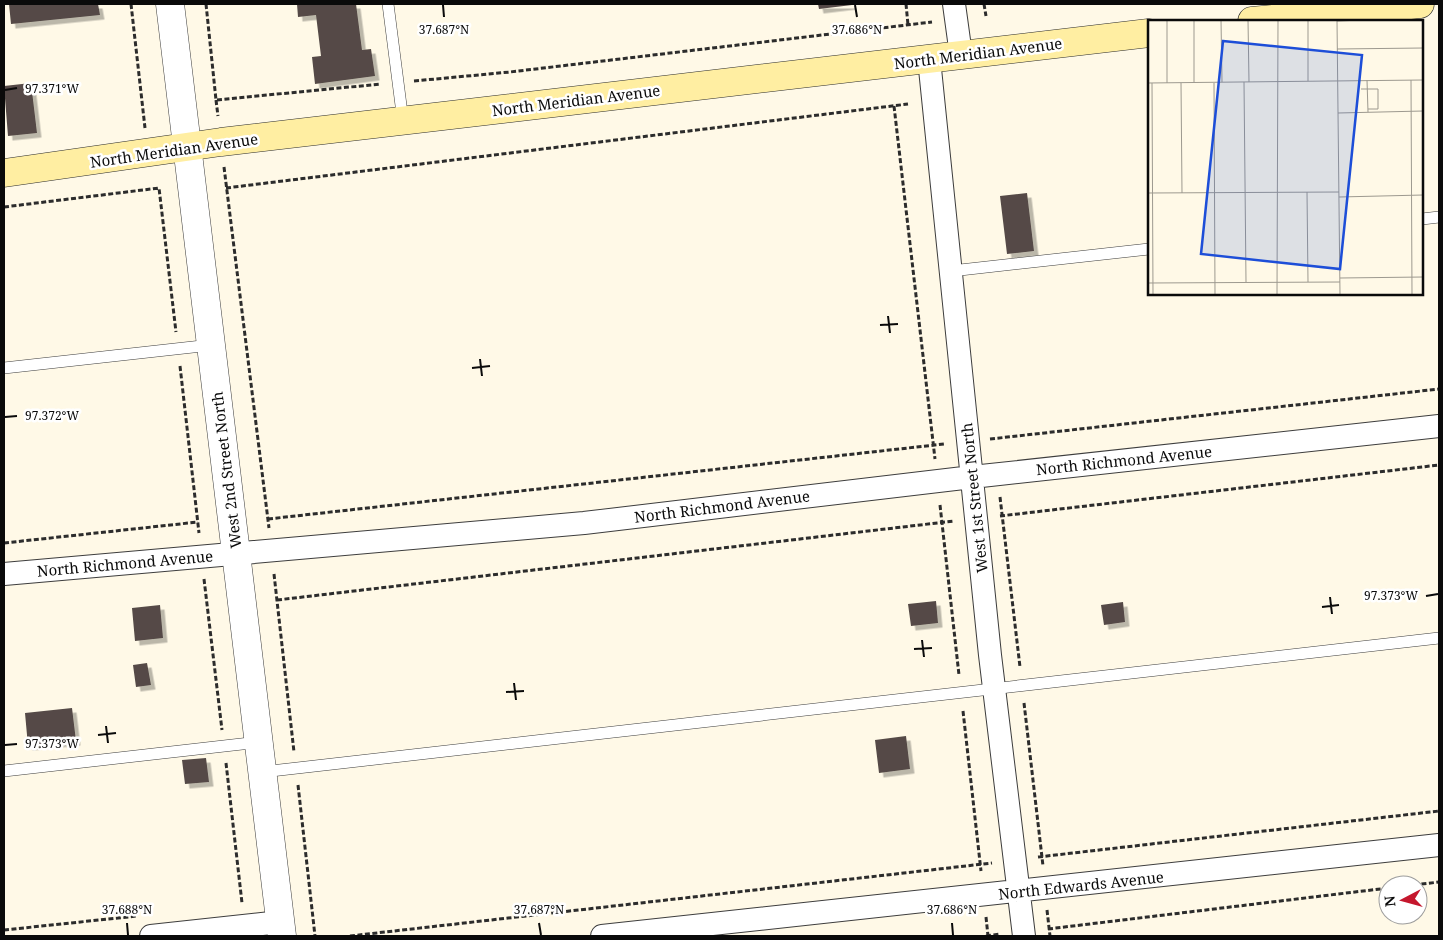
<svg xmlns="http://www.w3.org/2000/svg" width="1443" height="940" viewBox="0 0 1443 940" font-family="'Noto Serif',serif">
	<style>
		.building { fill: #544a46; filter: url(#shadow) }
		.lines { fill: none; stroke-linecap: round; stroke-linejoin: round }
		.service-casing { stroke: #3d3d3d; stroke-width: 12 }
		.minor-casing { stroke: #3d3d3d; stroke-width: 24 }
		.tertiary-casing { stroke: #3d3d3d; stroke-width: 29 }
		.secondary-casing { stroke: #2c2c2c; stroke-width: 29 }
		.path { stroke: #2c2c2c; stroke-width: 3; stroke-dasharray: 5 2.5; stroke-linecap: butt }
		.service { stroke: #fff; stroke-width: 11 }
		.minor { stroke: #fff; stroke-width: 22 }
		.tertiary { stroke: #fff; stroke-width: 28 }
		.secondary { stroke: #ffeea2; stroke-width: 28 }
		.ticks { fill: none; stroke: #0a0a0a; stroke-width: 2 }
		.labels { text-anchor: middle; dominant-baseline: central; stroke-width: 5; stroke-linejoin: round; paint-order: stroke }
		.street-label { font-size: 15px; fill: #0a0a0a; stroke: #fff }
		.inset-road { fill: none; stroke: #9d998f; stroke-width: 1 }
		.view { fill: #1d4ed8; fill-opacity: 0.15; stroke: #1d4ed8; stroke-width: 2.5 }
		.inset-edge { fill: none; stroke: #0a0a0a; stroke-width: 2.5 }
		.ticks-label { font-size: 12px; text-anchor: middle; fill: #0a0a0a; stroke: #fff; stroke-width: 5; stroke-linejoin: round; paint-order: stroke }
	</style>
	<defs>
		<filter id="shadow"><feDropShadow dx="4.5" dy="4.5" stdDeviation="0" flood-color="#0004"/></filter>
	</defs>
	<rect width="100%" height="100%" fill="#fff9e7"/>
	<path class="building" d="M9,4h89l2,11 -89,9z
		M297,4h59l6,46 9,-1 4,27 -60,8 -3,-27 9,-1 -5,-41 -18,2z
		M818,4h34v1l-33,4z
		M31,83l6,50 -29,3 -4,-50z
		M1027,193l7,58 -27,3 -7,-58z
		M936,601l2,22 -27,3 -3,-22z
		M1123,602l2,20 -21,3 -3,-20z
		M160,605l3,33 -28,3 -3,-33z
		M147,663l4,22 -15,2 -3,-22z
		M72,708l4,33 -48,5 -3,-33z
		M906,736l4,33 -31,4 -4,-33z
		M206,758l3,24 -24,2 -3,-24z"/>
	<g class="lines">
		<defs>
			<path id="service" d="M388,4l15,117
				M1422,219l17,-2
				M951,271l198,-22
				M4,368l207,-23
				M4,771l255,-29
				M262,772l1177,-134"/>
			<path id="minor" d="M954,4l7,51
				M929,59l61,596 34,281
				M4,574l580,-51 388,-46 467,-51
				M151,936l129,-14
				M602,936l837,-91"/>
			<path id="tertiary" d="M170,4l112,932"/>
			<path id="secondary" d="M1252,21l168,-17
				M4,173l217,-31 928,-109"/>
		</defs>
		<use href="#service" class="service-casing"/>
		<use href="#minor" class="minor-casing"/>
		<use href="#tertiary" class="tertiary-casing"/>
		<use href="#secondary" class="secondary-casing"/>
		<path class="path" d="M131,4l14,124
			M206,4l10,96 165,-16
			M906,4l2,21
			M984,4l2,12
			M414,81l96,-9 422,-50
			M216,100l2,16
			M894,106l41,353
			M224,167l45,361
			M226,188l682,-84
			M4,207l155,-19 17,144
			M180,366l19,167
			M990,439l449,-50
			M1000,497l20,170
			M940,505l19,170
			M1000,516l439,-51
			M268,519l676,-75
			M4,543l194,-21
			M274,574l20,178
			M204,579l18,151
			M277,600l677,-79
			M1024,703l19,163
			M963,711l18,160
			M226,763l16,140
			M298,785l17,151
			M1038,857l401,-46
			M1414,885l25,-3
			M1047,910l3,26
			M986,917l2,19
			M1048,929l340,-41
			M4,930l133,-14
			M350,936l642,-73
			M986,936l14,-2"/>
		<use href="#service" class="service"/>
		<use href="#minor" class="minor"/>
		<use href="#tertiary" class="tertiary"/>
		<use href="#secondary" class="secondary"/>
	</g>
	<path class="ticks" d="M443,5l1,12M855,5l2,12M5,90l12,-2M888,316l2,17M880,325l18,-1M480,359l2,17M472,368l18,-2M5,417l12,-1M1426,596l12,-2M1330,597l2,17M1322,607l17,-2M922,640l2,17M914,649l18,-1M514,683l2,17M506,692l18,-1M106,726l2,17M98,735l18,-2M5,745l12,-1M127,923l1,12M539,923l2,12M952,923l1,12"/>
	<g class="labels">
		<g class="street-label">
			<text transform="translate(978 53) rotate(-7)">North Meridian Avenue</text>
			<text transform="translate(576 100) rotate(-7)">North Meridian Avenue</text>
			<text transform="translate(174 150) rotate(-8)">North Meridian Avenue</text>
			<text transform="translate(1124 460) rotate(-6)">North Richmond Avenue</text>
			<text transform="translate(226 470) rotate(-97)">West 2nd Street North</text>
			<text transform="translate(974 498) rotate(-96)">West 1st Street North</text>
			<text transform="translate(722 506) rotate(-7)">North Richmond Avenue</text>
			<text transform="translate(125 563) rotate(-5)">North Richmond Avenue</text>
			<text transform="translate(1081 885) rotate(-6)">North Edwards Avenue</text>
		</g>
	</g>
	<g transform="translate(1148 20)">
		<rect width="275" height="275" fill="#fff9e7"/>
		<path class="inset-road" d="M19,0v63M46,0v63M73,0l1,62M100,0l1,62M160,0v61M189,0l3,275M189,1l25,-1M189,29l86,-1M219,60l1,32M263,60l1,215M96,62l2,200M0,63l275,-3M4,63l1,212M33,63l1,110M66,63l1,212M213,69h17v20h-10M190,93l85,-2M159,172l1,90M0,173l191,-1M191,177l84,-2M192,258l83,-1M0,263l192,-1M129,275l1,-275"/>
		<path class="view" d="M75,21l139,14 -22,214 -139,-15z"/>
		<rect width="275" height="275" class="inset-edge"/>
	</g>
	<g class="ticks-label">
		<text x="444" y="34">37.687°N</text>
		<text x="857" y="34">37.686°N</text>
		<text x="52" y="93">97.371°W</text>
		<text x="52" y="420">97.372°W</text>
		<text x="1391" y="600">97.373°W</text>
		<text x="52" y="748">97.373°W</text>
		<text x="127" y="914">37.688°N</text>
		<text x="539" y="914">37.687°N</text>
		<text x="952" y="914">37.686°N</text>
	</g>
	<rect width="1443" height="940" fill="none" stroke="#0a0a0a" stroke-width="10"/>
	<g transform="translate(1403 900) rotate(264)"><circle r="24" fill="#ffffff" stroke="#9d9d9d"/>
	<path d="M0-4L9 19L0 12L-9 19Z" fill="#c5172d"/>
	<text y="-8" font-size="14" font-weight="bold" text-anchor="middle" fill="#0a0a0a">N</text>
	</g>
</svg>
